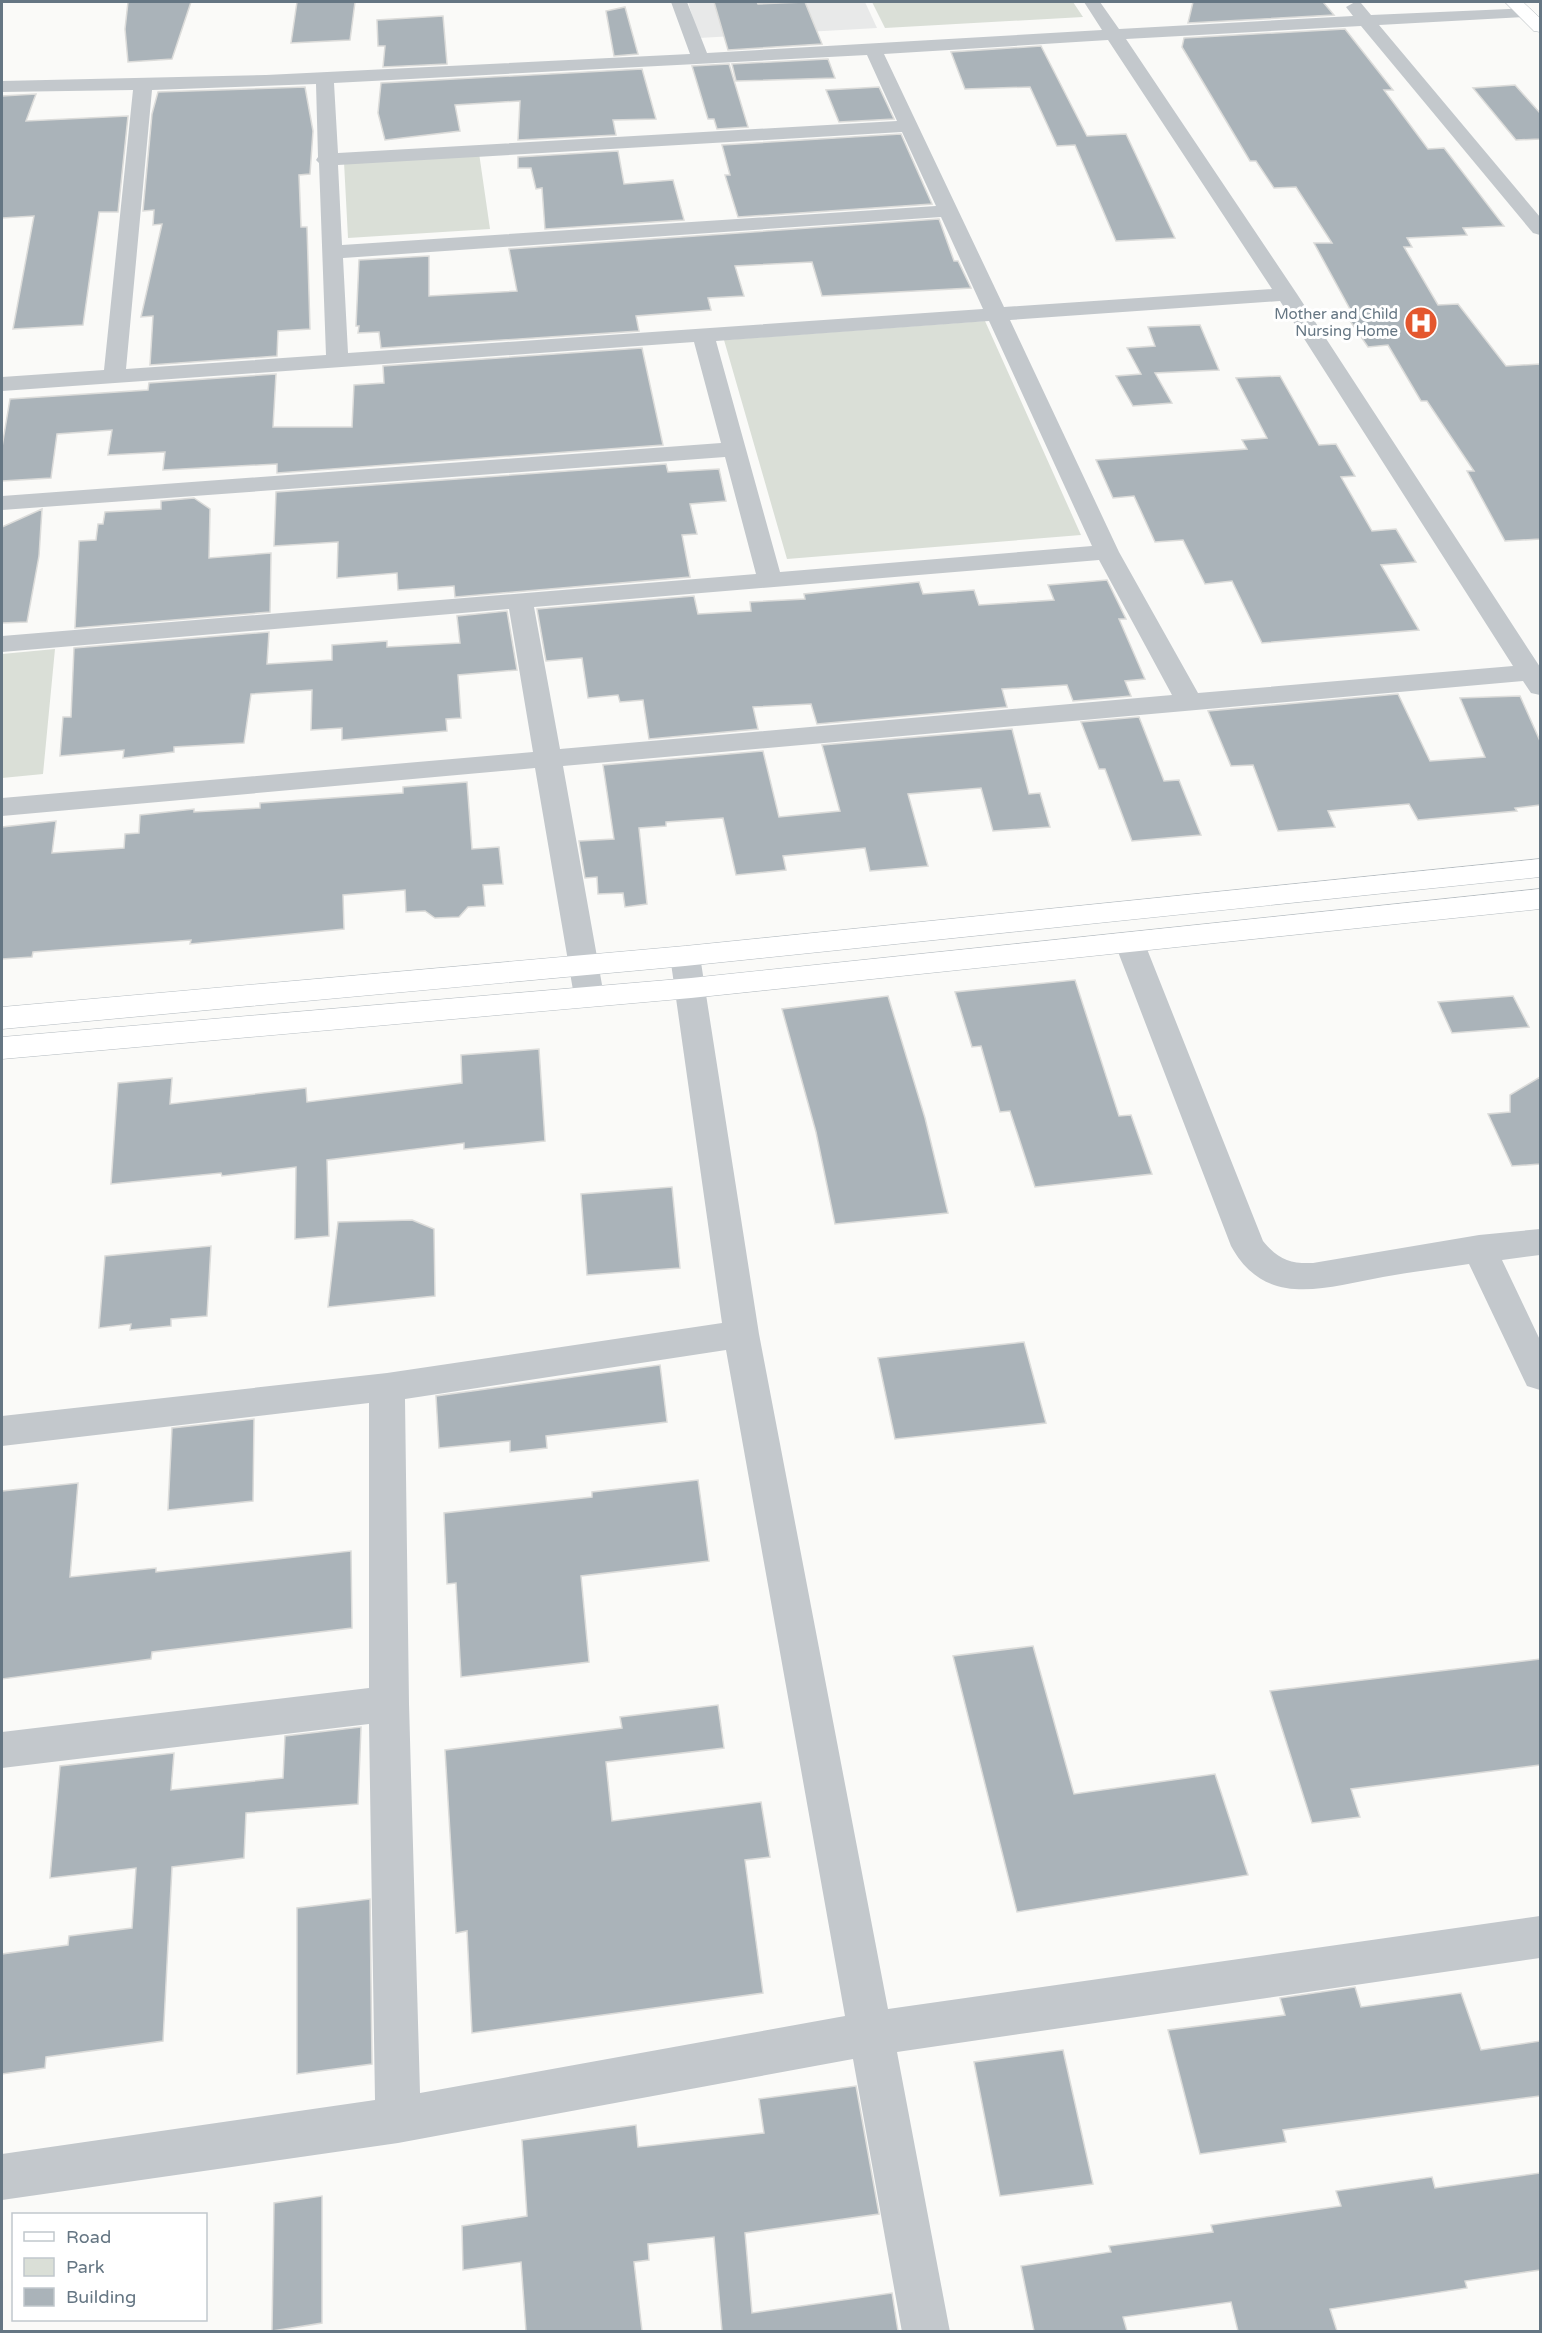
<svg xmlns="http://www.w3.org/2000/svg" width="1542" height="2333" viewBox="0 0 1542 2333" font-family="'Varela Round',sans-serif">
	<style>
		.built { fill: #e8e9e9 }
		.green { fill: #dadfd7 }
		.building { fill: #aab3b9; stroke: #dcdcda; stroke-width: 1.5 }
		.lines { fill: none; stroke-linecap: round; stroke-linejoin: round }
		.secondary-casing { stroke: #b3babf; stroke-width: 1 }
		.street { fill: #c3c8cc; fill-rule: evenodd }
		.secondary { fill: #fff; fill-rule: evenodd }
		.labels { text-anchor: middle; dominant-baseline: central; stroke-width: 6; stroke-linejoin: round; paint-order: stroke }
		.far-poi-label { font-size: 15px; fill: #657683; stroke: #fff; text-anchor: end }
	</style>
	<rect width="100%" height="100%" fill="#fafaf8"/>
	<path class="built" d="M688,2h177l12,26 -178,10z"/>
	<path class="green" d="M872,2h201l10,15 -198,11z
		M479,153l11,76 -142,9 -4,-76z
		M985,321l96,214 -294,24 -63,-219z
		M55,649l-12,125 -41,4v-124z"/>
	<path class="building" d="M128,2h63l-19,57 -44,3 -3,-33z
		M297,2h58l-5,38 -59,3z
		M714,2h43l1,2 47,-2 17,42 -94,6z
		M1193,2h130l11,13 -146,8z
		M625,7l13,47 -24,2 -8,-45z
		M443,16l4,48 -64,3 2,-21h-7l-1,-26z
		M1345,29l48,61h-9l44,59 16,-1 60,78 -41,2 4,7 -60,3 5,9h-8l34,58 20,-1 48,62 34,-2v175l-35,2 -38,-70h7l-47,-70h-6l-33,-56 -20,2 -24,-35 7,-1 -37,-68h18l-36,-56 -22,1 -18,-27h-6l-68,-114 2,-9z
		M1041,46l46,90 39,-2 49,104 -59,3 -41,-96 -18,1 -27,-59 -65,2 -14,-37z
		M828,59l7,19 -99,3 -4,-17z
		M729,64l19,63 -31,2 -3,-10h-6l-16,-53z
		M642,69l14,50 -43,1 3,15 -98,5 2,-39 -65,4 5,26 -75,9 -7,-27 3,-30z
		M1515,85l25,28v26l-24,1 -43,-52z
		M305,87l8,44 -3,43 -11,1 2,52h6l3,102 -32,2 -1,25 -127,9 3,-49 -12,1 21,-93 -9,1 1,-15 -11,1 9,-97 6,-22z
		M879,87l15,32 -55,3 -13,-32z
		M36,94l-10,27 102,-5 -10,96h-19l-16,113 -70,4 21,-113 -32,2v-122z
		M901,134l31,70 -194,13 -13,-42h5l-8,-30z
		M618,151l6,33 49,-4 11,40 -139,9 -3,-41 -6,1 -5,-21h-13v-11z
		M939,219l15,42h4l13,27 -149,8 -10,-34 -77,4 9,30 -36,2 3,12 -75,6 3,15 -258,17 -2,-16 -21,1 1,-7h-3l3,-66 70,-4v40l88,-5 -8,-42z
		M1200,325l19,45 -64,3 17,30 -39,3 -17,-30 25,-2 -14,-26 28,-2 -7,-19z
		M642,348l21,97 -386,28v-9l-114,6 2,-18 -57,3 4,-25 -55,4 -6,44 -49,3v-34l8,-48 138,-9 1,-7 127,-9 -3,53h79l2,-42 30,-2 -1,-17z
		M1280,376l39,69 17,-1 19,32 -14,1 31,54 24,-2 20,33 -35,3 38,65 -157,13 -30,-62 -27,3 -22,-44 -28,2 -21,-46 -21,2 -17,-38 151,-11 -5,-9 25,-2 -31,-60z
		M666,464l2,8 51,-3 7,32 -36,3 7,30 -15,1 8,42 -235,20 -1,-11 -56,4 -1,-17 -60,5 1,-36 -64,4 2,-54z
		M194,498l16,11 -1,49 62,-5 -1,59 -195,16 4,-87 17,-1 2,-16h5l2,-12 56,-3v-8z
		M42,509l-3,47 -12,66 -25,1v-96z
		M1107,580l19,39h-7l26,60 -20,2 6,15 -58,5 -6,-16 -65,4 5,18 -190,17 -6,-20 -58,3 5,22 -109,10 -6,-39 -23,2 -2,-7 -30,3 -6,-40 -36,3 -9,-52 157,-13 4,18 53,-3 -1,-9 55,-3 -1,-5 115,-12 4,12 51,-4 5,15 75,-5 -6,-15z
		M507,611l10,59 -59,5 3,43 -15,1 1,12 -105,9v-12l-31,2 1,-40 -61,4 -7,49 -70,4v5l-51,6 1,-8 -64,6 3,-39h8l3,-69 195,-16 -2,32 65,-4v-15l55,-4v6l73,-4 -3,-27z
		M1398,694l32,67 55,-4 -25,-59 60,-2 20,45v64l-25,3 2,3 -99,9 -9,-16 -81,7 7,16 -57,4 -25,-66 -22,1 -23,-55z
		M1139,717l25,64 15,-1 22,55 -69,6 -27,-72h-6l-18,-47z
		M1012,729l17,65 11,-1 10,34 -57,4 -12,-43 -73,6 20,72 -58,5 -5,-23 -82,8 3,14 -50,5 -13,-57 -57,4v4l-27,2 8,76 -22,3 -2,-14 -25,1 -1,-17 -12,1 -6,-37 35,-2 -11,-74 160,-14 16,66 61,-6 -18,-66z
		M467,782l5,67 27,-2 4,37 -20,1 2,21 -17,1 -9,10 -24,1 -10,-7 -19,1 -1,-22 -62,5 1,34 -154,15 1,-4 -158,12 -1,5 -30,2v-132l54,-6 -4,32 72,-5 1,-14 14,-1 1,-18 54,-6v3l66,-4v-5l143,-10v-6z
		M1075,980l44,136 12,-1 21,59 -117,13 -25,-76 -10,1 -19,-66 -9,1 -17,-55z
		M888,996l37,122 23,95 -113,11 -19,-92 -34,-123z
		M1513,996l16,31 -77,6 -14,-31z
		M539,1049l6,92 -81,8v-6l-137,17 2,76 -34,3 1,-72 -74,9 -1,-3 -110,11 7,-101 54,-5 -2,26 136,-16 1,14 155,-19 -1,-28z
		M1540,1077v87l-28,2 -24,-52 22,-2v-17z
		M672,1187l8,81 -93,7 -6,-81z
		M412,1220l22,9 1,67 -107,11 10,-85z
		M211,1246l-4,70 -36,3v7l-41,4 1,-6 -32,4 6,-72z
		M1024,1342l22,81 -151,16 -17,-81z
		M660,1365l7,57 -121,14 1,12 -37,4v-11l-71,7 -3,-52z
		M254,1419l-1,82 -85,9 4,-82z
		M698,1480l11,81 -128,15 8,86 -128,15 -5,-94 -9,1 -3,-71 148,-16v-5z
		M78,1483l-8,94 86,-9v4l195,-21 1,77 -200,24 -1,7 -149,20v-188z
		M1033,1646l41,148 141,-20 33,101 -231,37 -64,-256z
		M1540,1659v106l-189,24 9,28 -48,6 -42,-132z
		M718,1705l6,43 -118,14 6,59 149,-19 9,55 -25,3 18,133 -291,40 -5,-102 -11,2 -11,-183 177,-22 -2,-11z
		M361,1727l-3,77 -112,9 -2,45 -72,9 -9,174 -117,16 -1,11 -43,6v-120l66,-9 1,-9 63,-8 4,-60 -86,10 10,-112 114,-13 -3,37 112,-12 2,-42z
		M370,1899l2,165 -75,10v-166z
		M1355,1987l6,20 100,-14 20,57 59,-9v55l-257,34 3,12 -86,12 -32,-124 117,-15 -5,-17z
		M1063,2050l30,134 -93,12 -26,-134z
		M856,2086l23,128 -134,19 7,80 140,-20 6,38h-176l-8,-94 -66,7 1,16 -15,2 8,69h-116l-5,-69 -58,8 -1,-44 65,-10 -5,-76 114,-15 2,22 126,-14 -5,-34z
		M1540,2173v97l-75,11 2,7 -137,21 7,22h-99l-7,-29 -108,15 4,14h-93l-13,-65 90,-14 -2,-6 104,-14 -2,-7 130,-19 -5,-15 96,-14 3,11z
		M322,2196v127l-50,8 2,-128z"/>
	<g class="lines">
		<defs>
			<path id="secondary" d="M1505,2h18l17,16v14l-6,-1z
				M1540,859v18l-855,89 -683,63v-22l683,-61z
				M1540,889v20l-849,89 -689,61v-22l689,-59z"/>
		</defs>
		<use href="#secondary" class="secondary-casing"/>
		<path class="street" d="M671,2h16l20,51 395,-23 -18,-28h16l19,27 234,-13 -7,-9 9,-5 6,1 10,12 159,-7 3,4 -3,4 -6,1 -145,8 161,192v18l-7,-2 -172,-207 -235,13 171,255 243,373v28l-9,-2 -8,-12 -960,85 41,230 -4,7 -11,3 -11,-3 -4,-7 -39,-228 -533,48v-18l531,-46 -24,-143 -507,43v-16l754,-62 -31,-117 -723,53v-14l719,-53 -27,-101 -692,49v-14l102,-7 29,-280 -131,2v-11l264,-6 424,-21zM1108,40l164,249 -268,18 -120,-253zM867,55l30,66 -559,32 -4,-70zM316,84l2,73 -2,3 3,3 7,192 -200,14 26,-279zM902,132l34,74 -594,39 -4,-80zM941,217l42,92 -635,44 -5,-95zM1280,301l233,365 -315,27 -79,-141 -109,-232zM989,321l103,225 -312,26 -64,-231zM1099,560l73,135 -612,54 -26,-142z
			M1130,934l11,3 4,7 118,297c15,18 27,23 50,22l166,-28 61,-6v26l-38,5 38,80v50l-13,-4 -58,-122c-28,4 -57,8 -86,13 -57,10 -117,33 -152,-31l-116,-302 4,-7z
			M685,946l11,3 4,7 59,378 129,675 652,-93v42l-643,94 53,280h-48l-49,-273 -455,84 -396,57v-46l373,-54 -6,-376 -367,44v-36l367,-44v-285l-367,43v-30l385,-43 335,-50 -52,-367 4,-7zM726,1350l119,666 -425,77 -11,-389 -4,-305z"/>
		<use href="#secondary" class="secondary"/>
	</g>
	<defs>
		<symbol id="hospital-disc" viewBox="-11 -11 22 22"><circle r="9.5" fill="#e4572e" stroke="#fff"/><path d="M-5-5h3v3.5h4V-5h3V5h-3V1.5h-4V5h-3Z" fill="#fff"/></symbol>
	</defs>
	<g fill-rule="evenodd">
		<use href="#hospital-disc" x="1402" y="304" width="38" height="38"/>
	</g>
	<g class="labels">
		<g class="far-poi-label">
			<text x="1398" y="314">Mother and Child<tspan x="1398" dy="17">Nursing Home</tspan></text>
		</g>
	</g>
	<rect width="1542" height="2333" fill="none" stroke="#657683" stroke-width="6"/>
	<rect x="12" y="2213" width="195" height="108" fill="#ffffff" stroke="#c1c8cd" stroke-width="1.5"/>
	<rect x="24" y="2232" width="30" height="9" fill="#ffffff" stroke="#c1c8cd" stroke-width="1.5"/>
	<text x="66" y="2243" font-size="18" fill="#657683">Road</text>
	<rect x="24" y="2258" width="30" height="18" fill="#dadfd7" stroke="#c1c8cd" stroke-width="1.5"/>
	<text x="66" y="2273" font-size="18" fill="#657683">Park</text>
	<rect x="24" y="2288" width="30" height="18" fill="#aab3b9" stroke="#c1c8cd" stroke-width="1.5"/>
	<text x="66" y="2303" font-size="18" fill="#657683">Building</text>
</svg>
